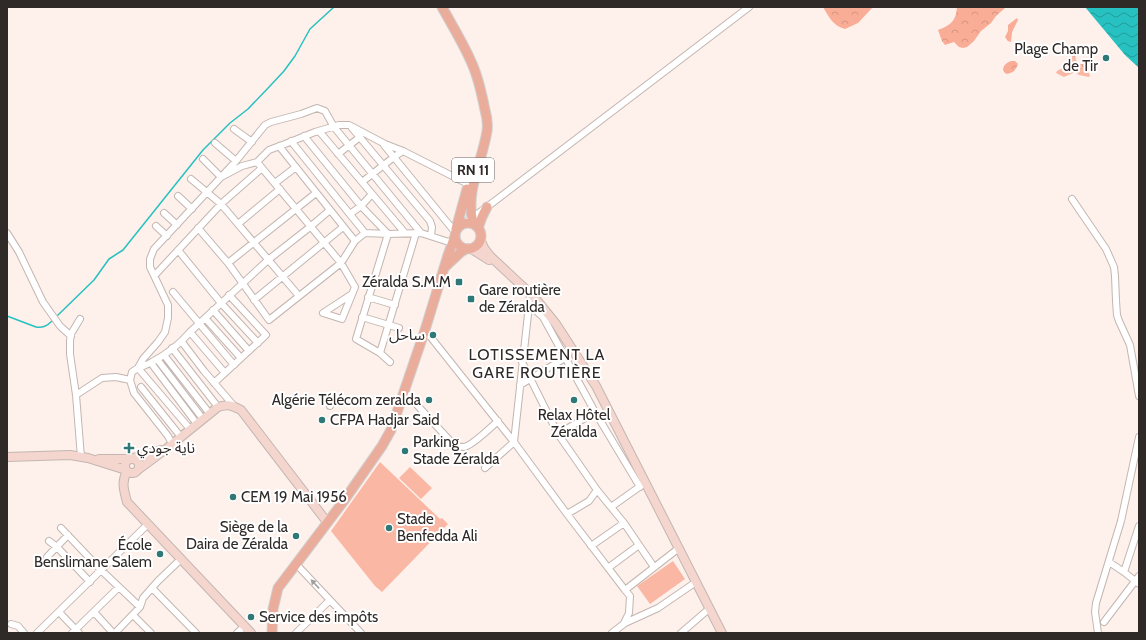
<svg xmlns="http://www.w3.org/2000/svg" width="1146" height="640" viewBox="0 0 1146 640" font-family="Cabin,'Noto Sans Arabic',sans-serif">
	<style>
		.grass { fill: url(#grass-tufts) }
		.forest { fill: url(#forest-crowns) }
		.pitch { fill: #f9b7a4 }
		.water { fill: url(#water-waves) }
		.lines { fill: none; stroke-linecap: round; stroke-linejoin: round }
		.stream { stroke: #26c1c0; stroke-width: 1.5 }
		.street-casing { stroke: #c3b6b1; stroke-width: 8 }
		.secondary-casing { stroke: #c3b6b1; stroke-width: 10 }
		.primary-casing { stroke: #d1d0d0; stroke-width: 11 }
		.street { stroke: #fff; stroke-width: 6 }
		.secondary { stroke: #f4d6ce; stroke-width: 8 }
		.primary { stroke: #eaad9c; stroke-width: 9 }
		.oneway { fill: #a19f9e }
		.poi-dot { fill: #2e7877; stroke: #fff; stroke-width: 1.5 }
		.labels { text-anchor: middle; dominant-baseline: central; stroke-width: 4; stroke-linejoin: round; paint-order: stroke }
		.shield { fill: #fff; stroke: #6d6968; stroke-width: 1 }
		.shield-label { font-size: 14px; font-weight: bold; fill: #2f2928 }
		.poi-label { font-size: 15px; fill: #2f2928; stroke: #fff; text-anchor: start }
		.neighbourhood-label { font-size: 16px; letter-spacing: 1px; fill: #2f2928; stroke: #fff }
	</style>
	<defs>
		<pattern id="grass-tufts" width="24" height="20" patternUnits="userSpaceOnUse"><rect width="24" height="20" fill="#f9b7a4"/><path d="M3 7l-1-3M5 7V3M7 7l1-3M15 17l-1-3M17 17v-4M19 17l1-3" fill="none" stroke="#d69d8d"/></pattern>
		<pattern id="forest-crowns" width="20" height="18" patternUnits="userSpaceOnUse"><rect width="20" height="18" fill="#f9ad97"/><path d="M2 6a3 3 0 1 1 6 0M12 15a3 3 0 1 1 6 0" fill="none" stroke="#d69582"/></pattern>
		<pattern id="water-waves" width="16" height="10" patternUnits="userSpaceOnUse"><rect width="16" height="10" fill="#26c1c0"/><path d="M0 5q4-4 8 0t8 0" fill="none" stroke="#219d9c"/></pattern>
	</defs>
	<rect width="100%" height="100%" fill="#fef0eb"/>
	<path class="grass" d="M1075,54l1,6 3,4h7v5l4,6 -1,2 -10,-2 -4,-3 -11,5 -8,-4 1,-2c6,-3 14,-9 16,-16z"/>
	<path class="forest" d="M823,7h50l-15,16 -13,6c-12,-3 -16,-12 -22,-22z
		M957,7h48v1l-9,8 -5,7 -10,8 -7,10 -7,6 -4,1 -4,-1 -5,-5 -9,3 -3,-4 -4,-11c13,-5 18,-9 19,-23z
		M1017,18l1,2 -6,12 -1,10 -3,-1 -3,-4 3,-6v-6z
		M1011,61h4l3,3c-2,6 -5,9 -11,10 -8,-4 -2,-11 4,-13z"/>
	<path class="pitch" d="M380,462l60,57 2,-1 6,6 -66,68 -7,-6 -44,-55z
		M410,467l22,21 -11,11 -22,-21z
		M673,561l12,18 -35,25 -13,-18z"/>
	<path class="water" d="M1085,7h54v61l-14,-13z"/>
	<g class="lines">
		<path class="stream" d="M58,315l36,-35 15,-21 14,-9 80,-100 27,-27 18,-14 22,-23 14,-15 11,-15 15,-27 24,-22
			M7,316l29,11c7,1 11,-1 16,-6"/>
		<defs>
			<path id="street" d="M352,128l78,93 2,6 -1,9
				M234,129l18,13
				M319,131l86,102
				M304,136l57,70 27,28 -32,105 24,14 10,9
				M291,141l74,92
				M215,143l21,18
				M384,145l71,87
				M279,146l76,95
				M338,154l22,-17
				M203,159l18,18 21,-11 15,-4
				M191,179l30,25 78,92
				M362,182l32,-25 9,-6
				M275,183l21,-16
				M178,196l14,13
				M1072,199l34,50 8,18 1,9 1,25 1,14 2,6 11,24 9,51
				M164,213l13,12
				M350,214l11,-8 11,-12
				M465,223l22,-16 262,-200
				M238,224l42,-35
				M156,226l11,10
				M198,228l30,35 41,57 72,-57 14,-22 10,-8 23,1 33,-1 31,10
				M7,233l12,19 24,50 17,24 11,10
				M178,250l43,53 37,40
				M228,263l88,-70
				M155,275l66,-71 41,-36
				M173,292l61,73
				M352,294l-29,19 19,6 13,-32 -14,-24 -84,-101 12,-12 16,-6 30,-12 24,-7h10l36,19 18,7 65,33
				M368,297l27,8
				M254,300l89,-73
				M529,308l6,2 8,7 52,95 45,75
				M213,310l36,41
				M362,317l37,11
				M205,318l36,40
				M80,319l-9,15 -1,7v13l6,41 5,62
				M425,330l89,112 53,72 58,76 54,-42
				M190,332l35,41
				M182,342l22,29 30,35
				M172,348l46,59
				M380,353l36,-120
				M164,355l46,59
				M157,359l46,60
				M522,362l36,72 39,56 27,33 30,44
				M151,363l46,61
				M214,383l52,-48 -37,-40
				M520,385l45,-27
				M141,387l40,50
				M404,391l50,54c3,1 6,2 10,2 8,-1 27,-20 34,-26
				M76,395l26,-17 14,-1 14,3
				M330,406l3,-9
				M190,429l-52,-61 5,-9 15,-17 7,-10 3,-14v-13l-18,-38v-8l4,-10 82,-88 29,-36 6,-3 30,-8 16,-6 8,3 9,16 87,106
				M558,434l37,-22
				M172,444l-4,-8 -34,-43 -4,-13 2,-8c6,-5 13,-6 20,-10 13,-7 28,-18 38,-30l78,-72 42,-33 20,-17
				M485,468l29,-26 16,-146
				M611,507l31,-22
				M567,514l22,-13 8,-11
				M61,528l40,42 39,37
				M49,541l8,6 33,35
				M591,546l33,-23
				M47,557l21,-22
				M1109,562l15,10 15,12
				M297,565l64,68
				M608,568l31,-23
				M1124,572l15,-46
				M152,588l44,45
				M59,612l20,21
				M94,612l19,21
				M133,615l18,18
				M1104,622l35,-46
				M624,623l5,-10 1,-17 -5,-6
				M11,624l7,2 6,7
				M37,633l111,-109
				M72,633l47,-46
				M115,633l25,-26 3,-9 15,-17 23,-22
				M237,633l8,-7
				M296,633l34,-33
				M612,633l13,-10 33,-15 38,-26
				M681,633l29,-25
				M1098,633l-3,-21 1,-9 25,-82 18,-84"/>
			<path id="secondary" d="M480,239l4,9 6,8 45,42 21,26 40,62 126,247
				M470,248l19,12
				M7,457l63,-2 18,3 38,12
				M133,458l28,-8
				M125 466a7 7 0 1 1 14 0a7 7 0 1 1-14 0Z
				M99,459h29
				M139,469l27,-20 52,-42c11,-3 13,-2 23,3l86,112
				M127,471c-6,12 -3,19 0,31l124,131"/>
			<path id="primary" d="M442,7c11,20 23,39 31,59 6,14 9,29 12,44 2,7 3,14 2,21 -5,32 -22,60 -14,92
				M455 236a13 13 0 1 1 26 0a13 13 0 1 1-26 0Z
				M478,228l4,-11 5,-10
				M456,229l11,-40
				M445,267l16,-15 5,-3
				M272,633l1,-24 5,-21 65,-86 39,-56 9,-16 34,-100 23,-75 7,-19"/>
		</defs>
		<use href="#street" class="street-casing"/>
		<use href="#secondary" class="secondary-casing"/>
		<use href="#primary" class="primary-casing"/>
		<use href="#street" class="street"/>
		<use href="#secondary" class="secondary"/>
		<use href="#primary" class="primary"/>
	</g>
	<defs><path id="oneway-solid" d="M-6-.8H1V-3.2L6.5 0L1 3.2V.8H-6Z"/></defs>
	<use class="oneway" href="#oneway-solid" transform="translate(315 584) rotate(-133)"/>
	<g class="poi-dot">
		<circle cx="1106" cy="58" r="4"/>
		<rect x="455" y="278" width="8" height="8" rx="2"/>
		<rect x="467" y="295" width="8" height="8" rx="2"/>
		<circle cx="433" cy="335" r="4"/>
		<circle cx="429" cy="400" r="4"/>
		<circle cx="574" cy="400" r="4"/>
		<circle cx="322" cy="420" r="4"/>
		<path d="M127 442h4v4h4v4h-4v4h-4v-4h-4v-4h4z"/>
		<circle cx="405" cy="451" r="4"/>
		<circle cx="233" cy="497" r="4"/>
		<circle cx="389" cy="528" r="4"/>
		<circle cx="296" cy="536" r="4"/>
		<circle cx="160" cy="554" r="4"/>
		<circle cx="251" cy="617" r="4"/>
	</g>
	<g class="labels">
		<rect class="shield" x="452" y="158" width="42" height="24" rx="3"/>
		<g class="shield-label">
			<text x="473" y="170">RN 11</text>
		</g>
		<g class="poi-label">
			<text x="1098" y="49" text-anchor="end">Plage Champ<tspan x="1098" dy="17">de Tir</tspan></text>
			<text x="451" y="282" text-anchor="end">Zéralda S.M.M</text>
			<text x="479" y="290">Gare routière<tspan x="479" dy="17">de Zéralda</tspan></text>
			<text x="425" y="335" text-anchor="end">ساحل</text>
			<text x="421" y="400" text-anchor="end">Algérie Télécom zeralda</text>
			<text x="574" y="415" text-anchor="middle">Relax Hôtel<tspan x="574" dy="17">Zéralda</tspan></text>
			<text x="330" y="420">CFPA Hadjar Said</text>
			<text x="413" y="442">Parking<tspan x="413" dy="17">Stade Zéralda</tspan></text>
			<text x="137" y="448">ناية جودي</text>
			<text x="241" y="497">CEM 19 Mai 1956</text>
			<text x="397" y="519">Stade<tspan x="397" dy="17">Benfedda Ali</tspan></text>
			<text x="288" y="527" text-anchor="end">Siège de la<tspan x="288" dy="17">Daira de Zéralda</tspan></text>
			<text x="152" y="545" text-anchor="end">École<tspan x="152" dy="17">Benslimane Salem</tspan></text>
			<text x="259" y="617">Service des impôts</text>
		</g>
		<g class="neighbourhood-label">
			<text x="537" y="354">LOTISSEMENT LA<tspan x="537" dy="18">GARE ROUTIÈRE</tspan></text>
		</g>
	</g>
	<rect width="1146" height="640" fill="none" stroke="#2f2928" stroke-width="16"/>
</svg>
